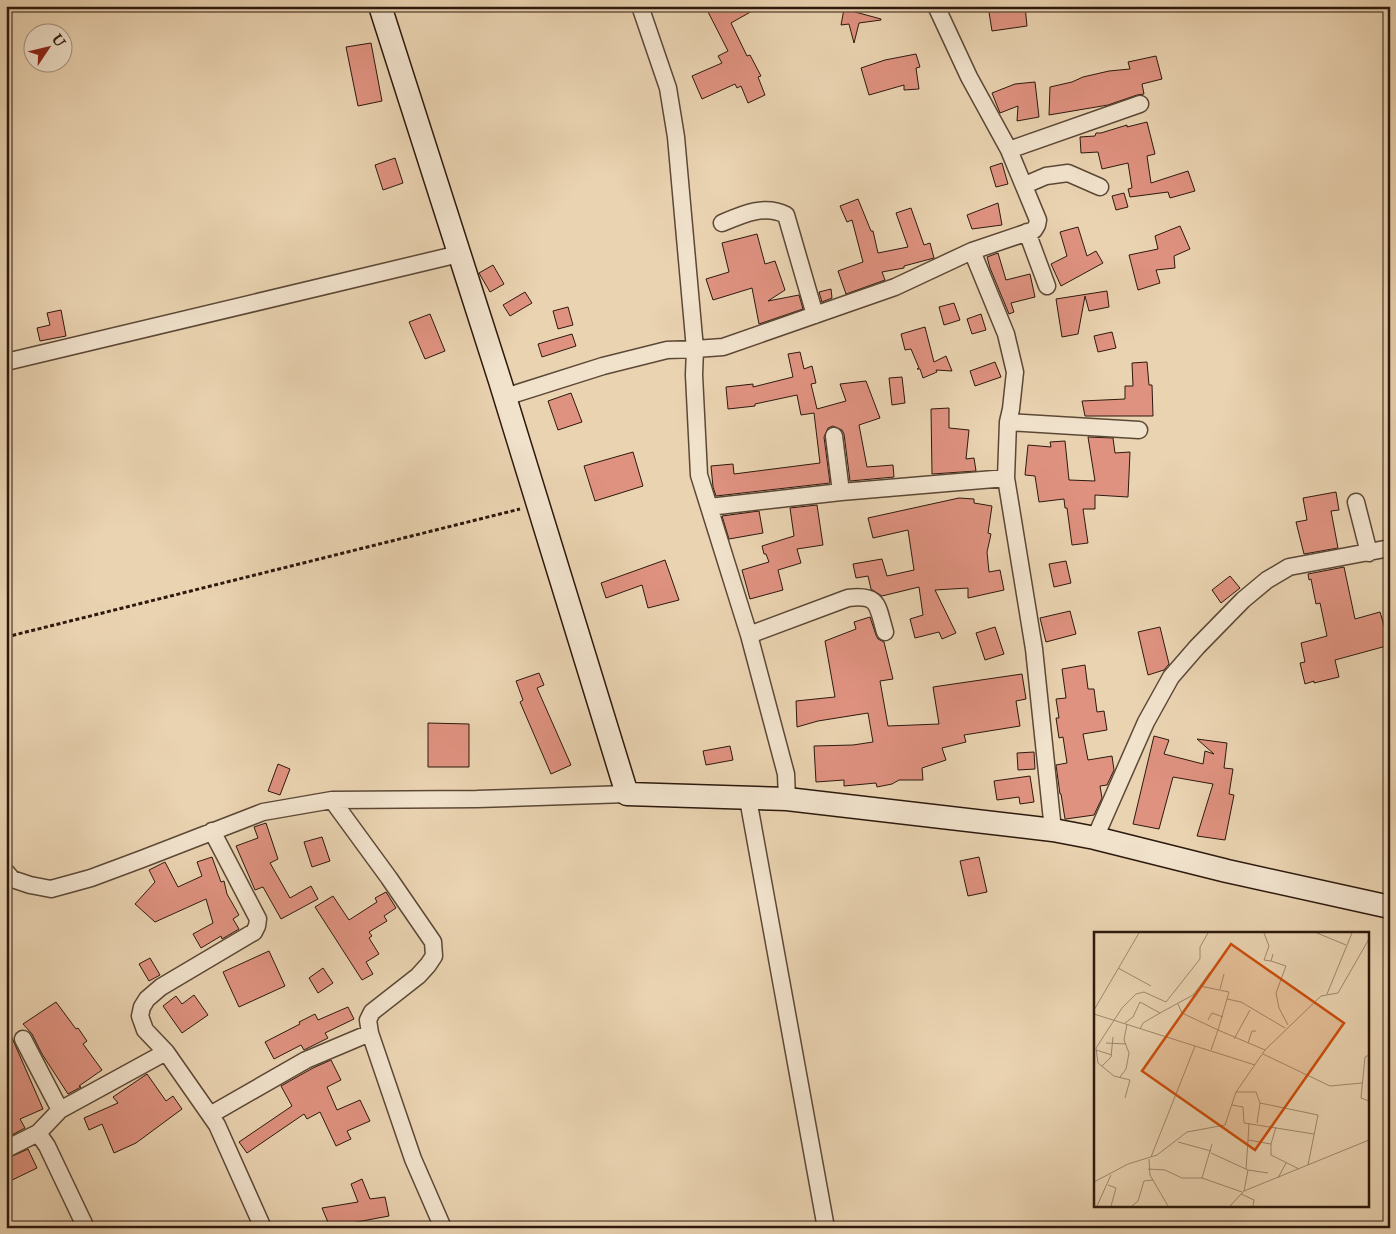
<svg xmlns="http://www.w3.org/2000/svg" width="1396" height="1234" viewBox="0 0 1396 1234" font-family="'IM FELL Double Pica',serif">
	<style>
		.building { fill: #df9280; stroke: #2d190d }
		.lines { fill: none; stroke-linecap: round; stroke-linejoin: round }
		.street-casing { stroke: #5c4836; stroke-width: 19 }
		.secondary-casing { stroke: #2d190d; stroke-width: 25 }
		.path { stroke: #2d190d; stroke-width: 3; stroke-dasharray: 4 2.5; stroke-linecap: butt }
		.street { stroke: #f1e2cc; stroke-width: 16 }
		.secondary { stroke: #f1e2cc; stroke-width: 22 }
		.inset-road { fill: none; stroke: #9e896f; stroke-width: 1 }
		.view { fill: #cc4f0c; fill-opacity: 0.15; stroke: #cc4f0c; stroke-width: 2.5 }
		.inset-edge { fill: none; stroke: #2d190d; stroke-width: 2.5 }
	</style>
	<rect width="100%" height="100%" fill="#ead3b1"/>
	<filter id="stains"><feTurbulence type="fractalNoise" baseFrequency=".004" numOctaves="4"/><feColorMatrix values="0 0 0 0 .2 0 0 0 0 .09 0 0 0 0 .02 0 0 0 .5 -.17"/></filter>
	<radialGradient id="worn" r=".72"><stop offset=".6" stop-color="#630" stop-opacity="0"/><stop offset="1" stop-color="#630" stop-opacity=".3"/></radialGradient>
	<path class="building" d="M705,6h56l-30,17 16,33 3,-1 11,21 -3,1 7,18 -17,8 -7,-17 -4,2 -2,-4 -33,15 -10,-23 30,-13 -4,-7 10,-5z
		M988,6h37l2,20 -35,5z
		M844,9l37,10v1l-22,3 -5,20 -5,-19 -8,1z
		M371,43l11,58 -24,5 -12,-59z
		M916,54l4,13 -4,1 3,21 -15,1v-5l-35,10 -8,-27 24,-8z
		M1156,56l6,23 -20,5 2,10 -7,1 -29,10 -59,10 1,-28 22,-5 11,-5 26,-6 21,-2 -2,-7z
		M1035,82l4,35 -22,4 1,-15 -18,7 -8,-20 23,-9z
		M1147,122l8,32 -8,2 4,27 37,-12 7,20 -25,7 -2,-6 -38,5 -2,-8 4,-1 -4,-25 -26,6 -4,-17 -17,1 -1,-16 15,-1 1,-3h5l26,-8v2z
		M395,158l8,25 -20,7 -8,-25z
		M1002,163l6,21 -12,3 -6,-20z
		M1124,193l4,14 -12,3 -4,-14z
		M858,199l13,32h2l5,22 30,-6 -12,-34 15,-5 13,37 6,-2 4,15 -30,8v2l-22,4 3,8 -39,14 -8,-23 25,-9 -11,-42 -5,2 -7,-16z
		M998,203l4,22 -30,4 -5,-14z
		M1180,226l10,23 -16,7 1,12 -19,2 4,13 -22,7 -9,-35 29,-6 -3,-13z
		M1078,227l9,29 9,-5 7,12 -42,23 -10,-22 16,-8 -7,-24z
		M757,234l8,30 10,-3 10,29 -17,11 31,-6 4,14 -44,15 -7,-36 -39,12 -7,-21 23,-7 -7,-29z
		M998,253l8,27 24,-6 5,23 -24,6 3,9 -5,2 -19,-46 -3,-11z
		M493,265l11,19 -14,8 -11,-19z
		M831,289l1,9 -10,4 -3,-10z
		M1107,291l2,16 -20,4 -4,-15 -7,38 -16,3 -6,-38z
		M525,292l7,11 -22,13 -7,-11z
		M954,303l6,17 -16,5 -5,-18z
		M568,307l5,18 -15,4 -5,-18z
		M61,310l5,26 -26,5 -3,-13 13,-3 -3,-12z
		M430,314l15,37 -20,8 -16,-37z
		M981,314l5,16 -14,4 -5,-15z
		M925,327l9,35 12,-6 6,15 -16,-1 1,2 -14,6 -3,-9h-3l2,-1 -8,-19 -6,1 -4,-16z
		M1112,332l4,16 -18,4 -4,-16z
		M572,334l4,12 -34,11 -4,-13z
		M800,352l4,17 8,-3 4,17 -5,1 6,25 29,-8 -6,-17 26,-3 14,37 -21,7 8,42 26,-2 1,12 -44,4 -6,-47 -2,-4 -9,-4 -5,2 -4,9 6,46 -114,13 -3,-9 -2,-21 22,-2 1,10 86,-11 -6,-50 -13,2 -4,-20 -42,9v2l-27,3 -2,-22 27,-3v3l40,-10 -5,-23z
		M995,362l6,15 -26,9 -5,-15z
		M1147,362l2,23h3l1,31h-68l-3,-15 43,-2v-13h8l-1,-23z
		M902,377l3,26 -13,2 -3,-27z
		M571,393l11,29 -24,8 -10,-29z
		M949,408v20l20,2 -3,29 8,-1 2,13 -44,3 -1,-65z
		M1088,437l25,1 2,15 15,-1 -2,45 -33,-2v14h-12l5,34 -16,2 -5,-37h-2l-1,-9 -25,3 -4,-26 -10,-1 3,-30 23,2 -1,-5 15,-1 4,39 26,1z
		M633,452l10,34 -48,15 -11,-35z
		M1336,492l3,18 -8,1 7,37 -34,6 -8,-32 11,-2 -4,-22z
		M959,498l15,1v4l18,3 -4,27 3,1 -4,18 2,20 11,-2 4,20 -36,8v-10l-33,2 21,43 -14,6 -3,-7 -24,6 -5,-19 13,-4 -4,-28 -37,9 -11,-7 -3,-13 -12,2 -3,-14 29,-5 5,17 27,-6 -6,-40 -35,8 -5,-20z
		M817,505l6,40 -26,4 4,14 -23,7 5,20 -33,9 -8,-29 27,-8 -3,-8h-2l-2,-8 32,-10 -4,-28z
		M759,511l4,22 -34,6 -7,-23z
		M665,560l14,40 -31,8 -6,-23 -36,13 -5,-15z
		M1066,561l5,22 -17,4 -5,-23z
		M1344,567l11,52 25,-7 10,33 -55,15 4,17 -25,6v-2l-9,3 -5,-21 5,-1 -4,-19 26,-7 -7,-33 -4,1 -5,-25 -2,1 -1,-6z
		M1230,576l10,12 -19,15 -9,-13z
		M1070,611l6,23 -30,8 -6,-24z
		M870,617l6,18 2,4 6,3 9,37 -13,2 8,45 51,-2 -6,-37 89,-13 4,25 -10,2 4,25 -56,9 2,7 -24,6 4,12 -24,8 1,12h-24l-7,4 -15,3 -1,-4 -32,3v-6l-28,2 -2,-36 39,-1 20,-3 -5,-29 -50,8 -21,6 -1,-26 39,-4 -10,-56 31,-12 -2,-7z
		M995,627l9,27 -19,6 -9,-27z
		M1160,627l9,37 -5,6 -16,5 -10,-43z
		M1085,665l3,24h6l3,23 7,-1 3,19 -24,4 5,26 24,-4 2,14 -7,15 -7,1 2,12 -8,17 -28,4h-1l-4,-25h-1l-4,-29 11,-2 -4,-26 -4,1 -3,-20h3l-3,-19 10,-1 -4,-29z
		M539,673l5,12 -7,3 34,77 -20,9 -31,-72 3,-2 -7,-19z
		M428,723l41,1v43h-41z
		M1154,736l15,4 -5,14 39,10 2,-13 9,3 -17,-15 30,4 -3,25 9,1 -4,25 5,1 -9,45 -28,-4 16,-52 -40,-7 -14,52 -26,-5z
		M730,746l3,14 -27,5 -3,-14z
		M1034,752l1,17 -17,1 -1,-17z
		M278,764l12,5 -10,26 -12,-4z
		M1030,776l4,26 -14,2 -1,-7 -22,3 -3,-19z
		M266,823l12,36 -8,4 20,35 21,-12 7,13 -37,20 -18,-32 -8,3 -19,-44 22,-8 -4,-11z
		M322,837l8,24 -18,6 -8,-25z
		M212,857l9,25 3,-1 3,13 12,21 -6,4 6,10 -17,10 -1,-3 -20,12 -8,-14 20,-11 -7,-24 -51,23 -20,-18 20,-22 -6,-12 16,-8 13,25 24,-11 -5,-14z
		M979,857l8,35 -19,4 -8,-35z
		M386,892l10,16 -12,8 3,5 -18,11 3,4 -3,2 10,16 -13,8 7,12 -11,6 -47,-73 18,-11 16,24 28,-18 -2,-4z
		M269,951l16,35 -46,21 -16,-35z
		M150,958l10,17 -11,6 -10,-17z
		M323,968l10,15 -15,10 -9,-15z
		M194,995l14,20 -26,18 -19,-27 13,-10 6,8z
		M56,1002l20,27 2,-1 9,13 -4,3 19,26 -23,16 2,1 -13,7 -26,-40 -10,-20 -9,-10z
		M348,1007l6,12 -29,14 3,5 -24,12 -3,-5 -27,14 -9,-17 35,-18 -1,-2 16,-8 3,6z
		M6,1024l37,85 -23,10 5,9 -19,10z
		M331,1060l10,20 -14,7 10,23 23,-10 10,21 -23,10 4,8 -15,7 -16,-34 -13,7 -3,-5 -57,39 -8,-11 53,-36 -11,-20 32,-18z
		M147,1074l19,27 7,-5 9,13 -46,34 -22,10 -12,-29 -13,6 -5,-12 34,-15 -5,-6z
		M28,1149l9,19 -31,15v-24z
		M362,1179l8,20 15,-2 4,19 -59,11 -8,-19 36,-6 -7,-18z"/>
	<g class="lines">
		<defs>
			<path id="street" d="M1009,150l131,-46
				M1025,185l21,-9 22,-3 32,14
				M722,223c21,-9 43,-19 64,-8l29,100
				M1027,232l20,54
				M972,251l34,83 9,38 -4,37 -3,13 -2,56 28,171 19,181
				M6,362l453,-108
				M505,397l98,-31 64,-16 28,-1 -19,-212 -8,-49 -28,-82
				M1008,422l131,8
				M834,436l7,56
				M1356,502l13,51
				M709,507l132,-15 165,-14
				M749,635l99,-37c32,-4 29,8 37,34
				M748,799l78,429
				M787,799l-1,-25 -37,-139 -50,-160 -5,-100 1,-26 28,-2 172,-60 77,-36 62,-21 3,-5 1,-5 -29,-70 -40,-73 -33,-71
				M332,800l57,78 44,64 1,14 -6,9 -10,11 -46,36 -4,8 2,13 43,126 30,69
				M212,831l46,88 -1,7 -3,6 -93,55 -14,12 -5,8 -2,9 5,14 21,22 51,73 46,103
				M1095,838l51,-116 25,-45 26,-30 46,-47 24,-20 22,-13 101,-19
				M6,872l6,7 18,6 21,4 40,-11 51,-19 121,-47 69,-12 145,-1 150,-5
				M23,1039l37,71
				M210,1115l96,-55 64,-27
				M38,1133l22,-23 106,-58
				M6,1149l32,-16 9,13 39,82"/>
			<path id="secondary" d="M380,6l120,375 127,413 160,5 266,31 42,8 132,33 163,36"/>
		</defs>
		<use href="#street" class="street-casing"/>
		<use href="#secondary" class="secondary-casing"/>
		<path class="path" d="M6,637l514,-128"/>
		<use href="#street" class="street"/>
		<use href="#secondary" class="secondary"/>
	</g>
	<g transform="translate(1094 932)">
		<rect width="275" height="275" fill="#ead3b1"/>
		<path class="inset-road" d="M170,1l5,13 -5,14 7,1M223,1l29,12M179,22l-2,7 15,5 -10,27 3,15 9,17M24,36l33,18M116,40l-10,14 29,6 -11,38 47,20M126,57l4,-15M233,62l25,-61M133,67l14,3 44,26M84,72l4,9 36,17 -7,20M0,78l45,-77M0,82l161,51M114,88l4,-7 11,4M31,91l8,-6 7,-15 20,11 33,-18 7,-9M46,97l3,-6 17,-10M140,107l16,-29M12,111l20,1M154,111l4,-12h4M2,118l16,5M169,122l67,32 32,-3M275,123l-4,2 -4,41 8,3M8,134l9,-9 2,-20M26,145l6,-8 3,-16 -5,-13 3,-16M142,160h20l4,11 58,12 -10,50M31,166l5,-18 -16,-4 -16,-13 -2,-15 26,-40 14,-14 8,-2 22,10 34,-43v-12l8,-14M138,173l11,2 1,16 70,11M163,191l3,-20M154,208l1,-17M84,210l33,9M177,212v11l28,14M117,221l37,17 20,3M57,225l44,-111M55,227l1,16 18,31M54,237l17,1 17,8h20l40,14M152,237l2,-29 23,4 5,-17M108,246l10,-34M184,246l8,-15M0,250l34,-18 29,-9 30,-23 38,-7 11,-33 29,-42 56,-54 17,-3 31,-54M14,253l8,3 -5,18M150,259l4,-21M147,262l13,6 -1,6M3,274l14,-31M38,274l6,-5 6,-20 9,-1M136,274l14,-15 125,-51"/>
		<path class="view" d="M137,12l113,79 -89,127 -113,-79z"/>
		<rect width="275" height="275" class="inset-edge"/>
	</g>
	<rect width="1396" height="1234" fill="none" stroke="#ead3b1" stroke-width="25"/>
	<rect x="8" y="8" width="1381" height="1219" fill="none" stroke="#2d190d" stroke-width="2.5"/>
	<rect x="12" y="12" width="1371" height="1209" fill="none" stroke="#2d190d"/>
	<g transform="translate(48 48) rotate(55)"><circle r="24" fill="#f1e2cc" stroke="#a39280"/>
	<path d="M0-4L9 19L0 12L-9 19Z" fill="#8f2418"/>
	<text y="-8" font-size="14" font-weight="bold" text-anchor="middle" fill="#2d190d">U</text>
	</g>
	<rect width="100%" height="100%" filter="url(#stains)"/>
	<rect width="100%" height="100%" fill="url(#worn)"/>
</svg>
